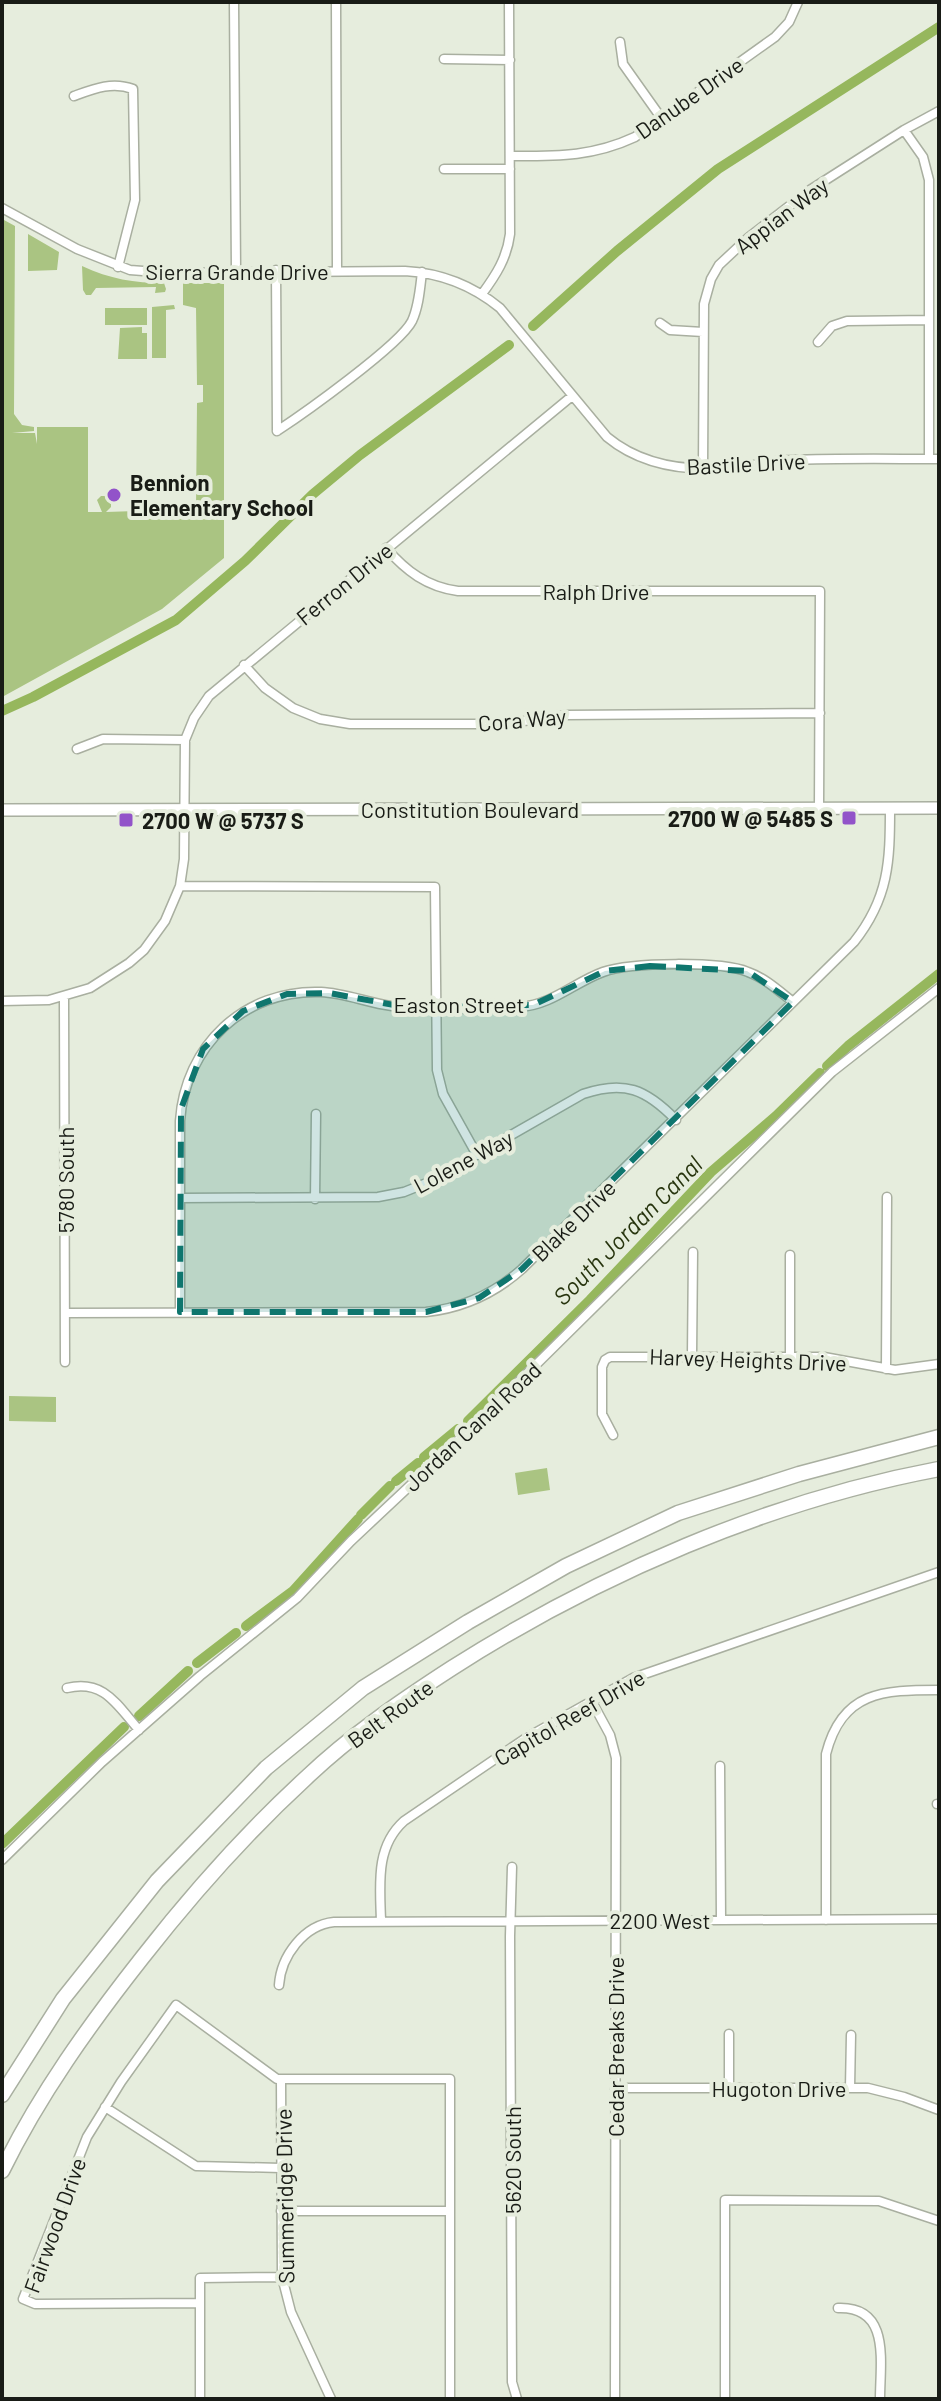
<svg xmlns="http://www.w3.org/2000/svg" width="941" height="2401" viewBox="0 0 941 2401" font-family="Barlow,sans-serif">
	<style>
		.green { fill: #aac482 }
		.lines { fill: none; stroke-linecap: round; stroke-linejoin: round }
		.canal { stroke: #96b75d; stroke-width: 10 }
		.minor-casing { stroke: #a9afa0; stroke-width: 11 }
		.secondary-casing { stroke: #a9afa0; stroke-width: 14 }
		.motorway-casing { stroke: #a9afa0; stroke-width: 17 }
		.minor { stroke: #fff; stroke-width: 8 }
		.secondary { stroke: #fff; stroke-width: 11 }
		.motorway { stroke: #fff; stroke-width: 14 }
		.marked { fill: #0f766e; fill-opacity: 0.2; stroke: #0f766e; stroke-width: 6; stroke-dasharray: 16 10; stroke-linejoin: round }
		.poi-dot { fill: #9253c9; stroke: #e6eddd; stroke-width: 3 }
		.labels { text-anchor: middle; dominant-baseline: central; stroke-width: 8; stroke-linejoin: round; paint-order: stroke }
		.street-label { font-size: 22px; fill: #191c16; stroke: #e6eddd }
		.poi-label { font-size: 22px; font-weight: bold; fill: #191c16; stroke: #e6eddd; text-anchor: start }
		.water-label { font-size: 24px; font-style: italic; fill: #27340e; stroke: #e6eddd }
	</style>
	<rect width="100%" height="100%" fill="#e6eddd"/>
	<path class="green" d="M4,220l11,6 -1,188 8,11 12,2v4l-22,2h23l2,11v-17h51v85h14l-5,-12 4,-4h5l5,4v7l-5,5 90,-3 1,-106 6,-1v-17h-6l-1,-77 -13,-3v-22h41v275l-62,51 -158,87z
		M28,234l31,18 -2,18 -29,1z
		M82,266c28,13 52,17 82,17l2,6 -1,3 -10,1 1,-6 -60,1 -5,7h-5l-3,-5z
		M174,305l1,4 -9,1v48h-14v-51z
		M105,308h42v17h-42z
		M142,327v6h5v26h-29l2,-31z
		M9,1396l47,1v25l-47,-1z
		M547,1468l3,22 -32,5 -3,-22z"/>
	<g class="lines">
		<path class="canal" d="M533,326l84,-75 101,-82 221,-142
			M2,711l31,-14 143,-77 69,-59 68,-67 47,-39 149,-110
			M827,1066l21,-20 91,-72
			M468,1421l122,-121 121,-128 65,-56 44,-43
			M424,1457l34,-28
			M396,1481l22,-18
			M361,1515l29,-29
			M246,1626l47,-35 65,-72
			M197,1663l39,-30
			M139,1716l49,-45
			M2,1844l122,-117"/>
		<defs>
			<path id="minor" d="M234,2l2,269
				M336,2l1,269
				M620,42l3,22 39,55
				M444,59l66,1
				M74,96c19,-7 38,-15 59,-7l2,111 -17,67
				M904,130l19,27 6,23v279
				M510,156c47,0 82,1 125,-19l140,-100 14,-15 9,-20
				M444,169h66
				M2,208l75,41 53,21 39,3 236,-2c36,2 67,14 95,37l107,129c41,34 96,36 147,28 12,-2 24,-5 37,-5 49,-2 99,-1 148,-1
				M276,270l1,161
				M482,294c14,-19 25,-36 28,-60l-1,-232
				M660,323l10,7 33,2
				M818,342l14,-16 15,-5 82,-1
				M277,431c26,-17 123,-86 135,-110 7,-15 8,-33 10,-49
				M703,468l1,-164 7,-25 8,-14 30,-28 61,-47 94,-60 35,-19
				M386,548c20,23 41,39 72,43h362l-1,217
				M244,665l21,23 28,20 27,11 30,5h153l64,-9 253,-2
				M77,749l26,-10 82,1
				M180,886l255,1 2,183 6,24 34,61
				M64,997l1,365
				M2,1001l47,-1 41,-12 39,-25 15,-13 21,-29 15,-35 4,-27 1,-119 9,-22 15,-22 363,-300
				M181,1198l197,-1 26,-5 25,-10 154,-88c41,-14 63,-5 93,26
				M315,1199l1,-85
				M790,1255v101
				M180,1312v-191c5,-75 64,-132 141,-129 24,1 47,11 71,14 41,4 86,3 128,1 32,-2 55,-25 83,-35 28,-10 118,-11 145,0 17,6 31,19 45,30
				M65,1313l361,-1c37,-4 69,-19 96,-43l332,-327c35,-44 36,-81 36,-134
				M692,1356l1,-104
				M886,1369l1,-172
				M613,1435l-11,-21v-47l3,-7 5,-3h214l71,13 44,-6
				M67,1688c37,-9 50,17 72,42
				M591,1700l19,35 6,23 -1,641
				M720,1766l1,154
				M937,1804h2
				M2,1860l100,-98 98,-86 97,-78 54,-57 129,-121 352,-348 107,-84
				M512,1867l-2,69 2,446 5,17
				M826,1920v-166c16,-63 57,-64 113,-64
				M381,1921c-1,-36 -6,-74 23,-100l122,-83 107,-60 306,-106
				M279,1985c2,-29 25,-60 55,-63l605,-3
				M281,2080l1,197 9,35 40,87
				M615,2088h253l36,9 35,13
				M729,2088v-54
				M850,2088l1,-53
				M105,2107l91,59 85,2
				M281,2211h169
				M200,2303l-165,1 -12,-5 64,-162 34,-55 55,-77 101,74h173v320
				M838,2308c53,-2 42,54 42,91
				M200,2399v-121l82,-1
				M725,2399v-199l154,1 60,20"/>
			<path id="secondary" d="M2,810l937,-2"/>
			<path id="motorway" d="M2,2095l61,-96 94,-118 109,-113 97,-80 105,-66 98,-56 112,-53 121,-39 140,-37
				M2,2171c37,-76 88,-147 140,-213 50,-64 104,-125 164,-180 44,-42 95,-77 146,-110 146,-93 316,-167 487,-199"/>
		</defs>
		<use href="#minor" class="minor-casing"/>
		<use href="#secondary" class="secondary-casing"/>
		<use href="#motorway" class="motorway-casing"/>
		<use href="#minor" class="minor"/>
		<use href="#secondary" class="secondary"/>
		<use href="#motorway" class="motorway"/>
	</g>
	<path class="marked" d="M650,966l97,5 46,31 -271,267 -43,29 -53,14h-246l1,-203 22,-60 40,-38 44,-17 42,-1 76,14 128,-2 72,-34z"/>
	<g class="poi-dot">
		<circle cx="114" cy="495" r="8"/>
		<rect x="841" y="810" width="16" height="16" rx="4"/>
		<rect x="118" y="812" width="16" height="16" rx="4"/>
	</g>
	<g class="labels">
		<g class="street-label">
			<text transform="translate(689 97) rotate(-35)">Danube Drive</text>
			<text transform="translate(781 215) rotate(-37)">Appian Way</text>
			<text x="237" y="271">Sierra Grande Drive</text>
			<text transform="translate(746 463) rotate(-3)">Bastile Drive</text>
			<text transform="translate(344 583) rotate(-39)">Ferron Drive</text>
			<text x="596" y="591">Ralph Drive</text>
			<text transform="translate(522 719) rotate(-5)">Cora Way</text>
			<text x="470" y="809">Constitution Boulevard</text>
			<text x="459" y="1004">Easton Street</text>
			<text transform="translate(463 1161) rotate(-28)">Lolene Way</text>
			<text transform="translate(65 1180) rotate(-90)">5780 South</text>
			<text transform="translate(573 1220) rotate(-44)">Blake Drive</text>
			<text transform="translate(748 1359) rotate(2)">Harvey Heights Drive</text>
			<text transform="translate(472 1426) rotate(-43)">Jordan Canal Road</text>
			<text transform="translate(390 1713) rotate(-36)">Belt Route</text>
			<text transform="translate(569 1717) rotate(-30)">Capitol Reef Drive</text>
			<text x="660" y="1920">2200 West</text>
			<text transform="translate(615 2047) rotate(-90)">Cedar Breaks Drive</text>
			<text x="779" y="2088">Hugoton Drive</text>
			<text transform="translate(512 2160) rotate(-90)">5620 South</text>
			<text transform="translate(284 2196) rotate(-91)">Summeridge Drive</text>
			<text transform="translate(54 2225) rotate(-70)">Fairwood Drive</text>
		</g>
		<g class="poi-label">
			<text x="130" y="482">Bennion<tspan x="130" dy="25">Elementary School</tspan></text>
			<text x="833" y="818" text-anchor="end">2700 W @ 5485 S</text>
			<text x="142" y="820">2700 W @ 5737 S</text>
		</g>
		<g class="water-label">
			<text transform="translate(627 1230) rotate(-45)">South Jordan Canal</text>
		</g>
	</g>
	<rect width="941" height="2401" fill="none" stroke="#191c16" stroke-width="8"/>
</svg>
